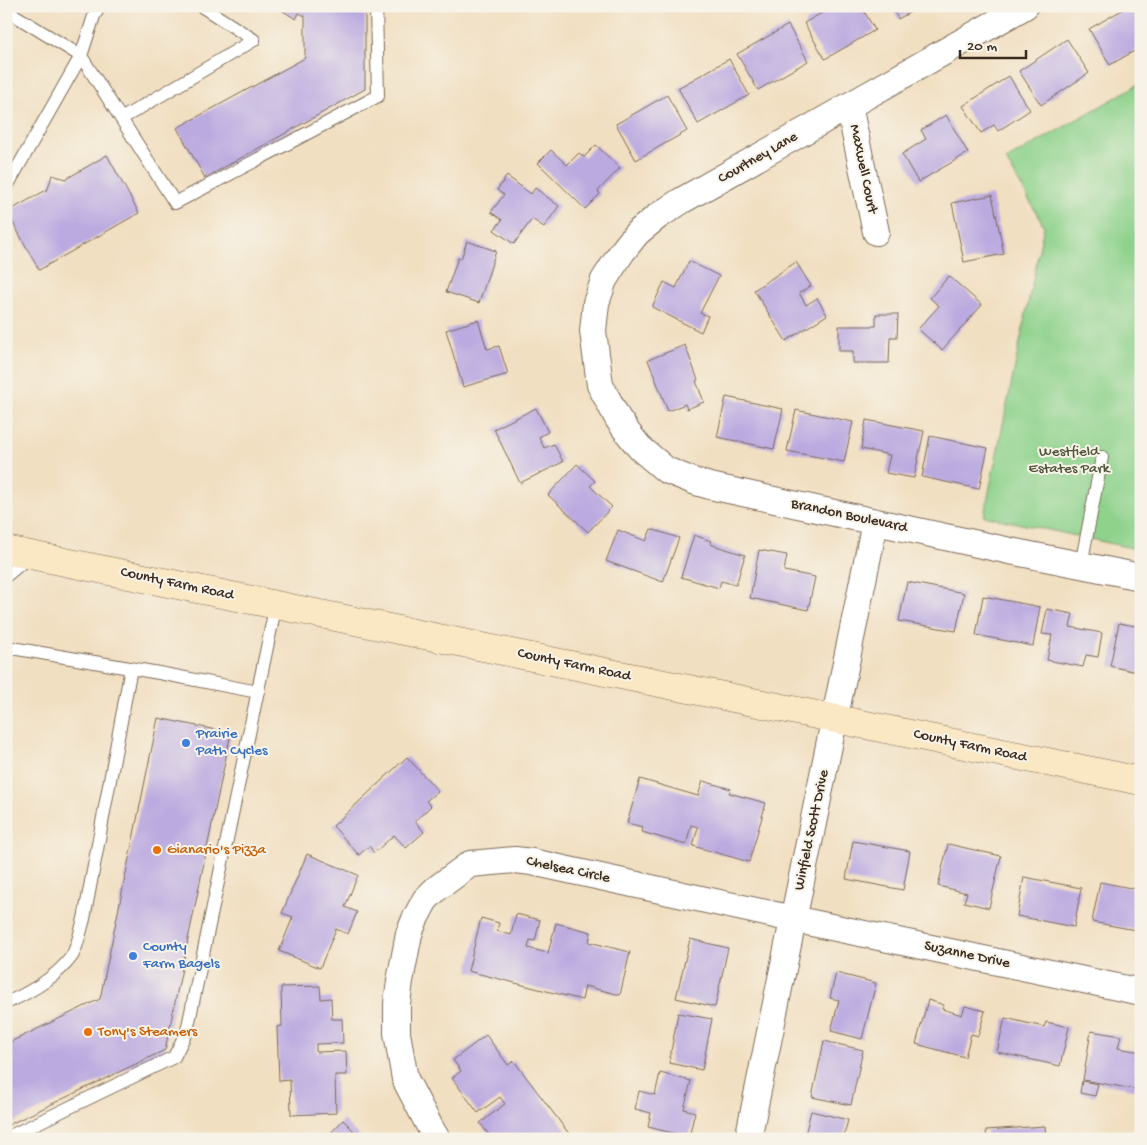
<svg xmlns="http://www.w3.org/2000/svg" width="1147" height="1145" viewBox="0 0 1147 1145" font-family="'Gochi Hand',sans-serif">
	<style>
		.green { fill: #8ed28c; stroke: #647e55 }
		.building { fill: #bbaae0 }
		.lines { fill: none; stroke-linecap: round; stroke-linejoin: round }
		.lane-casing { stroke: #7b6957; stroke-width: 14 }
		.street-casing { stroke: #7b6957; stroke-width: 28 }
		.secondary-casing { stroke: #7b6957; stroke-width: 29 }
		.lane { stroke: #fff; stroke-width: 12 }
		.street { stroke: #fff; stroke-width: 26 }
		.secondary { stroke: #fae7c3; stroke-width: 28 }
		.shop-dot { fill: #3f7fe0; stroke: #f7f3e8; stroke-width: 2 }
		.food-dot { fill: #e8710a; stroke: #f7f3e8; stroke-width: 2 }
		.labels { text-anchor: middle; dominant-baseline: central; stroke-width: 4; stroke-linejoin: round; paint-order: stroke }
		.street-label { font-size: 15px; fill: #3b2a1e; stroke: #f7f3e8 }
		.park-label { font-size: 15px; fill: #50543a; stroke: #f7f3e8 }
		.shop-label { font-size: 15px; fill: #366cbe; stroke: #f7f3e8; text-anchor: start }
		.food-label { font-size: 15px; fill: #c56008; stroke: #f7f3e8; text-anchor: start }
	</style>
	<rect width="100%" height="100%" fill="#f7f3e8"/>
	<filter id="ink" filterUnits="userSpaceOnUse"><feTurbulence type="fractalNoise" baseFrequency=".02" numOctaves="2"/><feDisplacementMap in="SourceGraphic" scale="10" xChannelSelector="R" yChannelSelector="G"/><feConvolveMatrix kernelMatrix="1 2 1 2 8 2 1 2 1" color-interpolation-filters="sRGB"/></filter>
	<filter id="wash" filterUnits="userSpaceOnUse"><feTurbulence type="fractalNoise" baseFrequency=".0096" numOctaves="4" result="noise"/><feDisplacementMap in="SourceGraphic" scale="20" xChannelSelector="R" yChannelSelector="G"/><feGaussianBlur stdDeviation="1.12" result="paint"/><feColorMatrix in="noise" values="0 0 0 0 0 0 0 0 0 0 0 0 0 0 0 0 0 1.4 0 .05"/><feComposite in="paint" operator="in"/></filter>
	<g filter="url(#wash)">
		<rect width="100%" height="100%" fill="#f1dfc1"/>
		<path class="green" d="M1141,83v467l-157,-34 60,-290 -38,-66z"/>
		<g id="blocks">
			<path class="building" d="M275,6h90v83l-160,89 -28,-50 128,-70v-42l-6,-3 -3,6z
				M834,6h27l14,24 -50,29 -21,-36z
				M891,6h30l-23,13z
				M1129,6h12v41l-31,18 -21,-36z
				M788,25l20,36 -50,29 -21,-36z
				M1067,39l22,34 -48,32 -22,-34z
				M729,59l20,36 -51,29 -20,-36z
				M1009,76l21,34 -32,21 -4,-6 -13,8 -18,-27z
				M667,95l20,36 -51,29 -20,-36z
				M946,115l22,38 -50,29 -16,-28 24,-15 -5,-9z
				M596,145l24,23 -22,23 2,3 -15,15 -47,-46 13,-13 16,15 12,-12 5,4z
				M107,155l32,58 -100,57 -32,-58 41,-23 4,-14 14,4z
				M507,176l24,18 4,-6 24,18 -15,21 -12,-8 -18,25 -20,-14 8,-10 -11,-8 13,-17 -7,-5z
				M992,195l12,59 -40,8 -12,-59z
				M467,241l29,10 -17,52 -33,-11 12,-34 3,1z
				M689,261l30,15 -19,37 8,3 -7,16 -49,-25 12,-25 12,6z
				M796,262l15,24 -12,7 7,12 11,-7 10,17 -41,26 -32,-51z
				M949,276l33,29 -40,45 -24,-21 21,-23 -9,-8z
				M876,314h22l-1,23h-7l-1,26h-36v-12h-14v-25h37z
				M478,320l9,29 12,-3 9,28 -45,13 -17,-57z
				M685,345l13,35 -2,1 8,21 -17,7 -2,-5 -17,7 -20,-51z
				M726,397l57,12 -9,40 -57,-12z
				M536,408l12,24 -9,5 5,11 10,-4 9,18 -43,21 -26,-54z
				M796,410l57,12 -9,40 -57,-11z
				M866,420l58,11 -10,47 -28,-5 4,-18 -29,-6z
				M930,436l58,12 -9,41 -57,-12z
				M577,464l18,17 -5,5 22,21 -24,25 -40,-37z
				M651,529l28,9 -16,44 -57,-21 12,-31 28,11z
				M694,535l17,6 -1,3 35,11 -9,30 -15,-4 -2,7 -38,-11z
				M759,550l28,5 -3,16 31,6 -7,33 -58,-12z
				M907,582l57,11 -8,38 -57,-10z
				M983,596l57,11 -7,39 -57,-11z
				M1047,609l26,5 -3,13 32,6 -4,24 -12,-2 -3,12 -36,-7 5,-25 -10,-1z
				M1119,623l22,4v46l-31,-7z
				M158,718l73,15 -66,317 -159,76v-82l94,-45z
				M407,757l31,34 -12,10 5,5 -16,15 9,11 -18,16 -12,-13 -20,18 -5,-7 -10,9 -26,-29z
				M640,779l58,17 5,-15 28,8 -2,4 37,10 -17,59 -56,-16 5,-19 -7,-2 -5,20 -44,-13 1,-5 -16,-4z
				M853,841l57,10 -7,39 -57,-11z
				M948,844l53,12 -12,52 -25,-6 3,-9 -29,-7z
				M307,854l51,21 -13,32 12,5 -9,22 -12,-5 -16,39 -41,-17 14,-34 -11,-4z
				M1024,877l57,11 -7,39 -57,-11z
				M1100,882l41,8v41l-49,-9z
				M516,914l24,6 -5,21 -5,-1 -2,8 20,5 8,-30 35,9 -2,10 41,10 -10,43 -35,-9 -3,14 -114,-29 13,-53 18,5 -2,8 14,4z
				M690,939l38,9 -13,59 -39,-9z
				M836,973l40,10 -14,56 -31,-8 8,-31 -9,-2z
				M320,986l1,13 10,-1 1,21h10l1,24 -27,1v8l30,-1 1,24h-12l1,38 -45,2 -1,-35 -11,1 -2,-54 5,-1 -1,-39z
				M928,1000l16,5 -2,4 20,6 3,-9 20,5 -7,25 -7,-2 -6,23 -49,-13z
				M678,1013l34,6 -10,51 -33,-7z
				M1005,1018l39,9 2,-5 23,5 -9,39 -63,-14z
				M1091,1031l30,5 -3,12 23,4v28l-2,10 -56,-10z
				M486,1035l22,30 6,-4 59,78h-81l-12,-16 25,-19 -5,-7 -22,16 -26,-35 9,-7 -8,-11z
				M824,1041l39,9 -12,55 -39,-8z
				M660,1073l31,8 -7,28 11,3 -6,25 -41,-10 3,-14 -16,-4 4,-18 16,4z
				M1082,1081l16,3 -3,12 -15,-3z
				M811,1111l37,9 -5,19h-39z
				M343,1120l19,19h-37z
				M1045,1126l1,13h-59l-1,-9z"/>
		</g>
	</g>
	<g filter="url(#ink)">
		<use href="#blocks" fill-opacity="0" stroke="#7b6957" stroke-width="1"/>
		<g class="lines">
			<defs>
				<path id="lane" d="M100,6l-6,10 -13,40 94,147 203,-107 -2,-90
					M6,10l75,46 -75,132
					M121,119l133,-79 -53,-34
					M1081,565l21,-108
					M6,576l25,-21
					M6,647l153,26 99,19
					M6,1003c25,-11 50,-25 66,-47 5,-8 9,-27 12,-37l47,-251
					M6,1138l168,-81 13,-26 89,-427"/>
				<path id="street" d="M1025,6l-344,195 -23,15 -21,17 -15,19 -18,28 -8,23 -3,28 7,54 18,34 10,14 12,15 26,22 30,12 14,4 300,65 131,26
					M849,106l27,126
					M437,1139l-6,-10 -26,-50 -8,-46v-29l3,-23 9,-47 6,-15 10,-19 11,-11 34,-25 45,-4 17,2 261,57 348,73
					M748,1139l127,-617"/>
				<path id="secondary" d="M6,550l1135,231"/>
			</defs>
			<use href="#lane" class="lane-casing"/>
			<use href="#street" class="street-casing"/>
			<use href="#secondary" class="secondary-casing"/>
			<use href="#lane" class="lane"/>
			<use href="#street" class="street"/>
			<use href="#secondary" class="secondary"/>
		</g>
	</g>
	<g class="shop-dot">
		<circle cx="186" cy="743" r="5"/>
		<circle cx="133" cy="956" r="5"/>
	</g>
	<g class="food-dot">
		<circle cx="157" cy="850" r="5"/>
		<circle cx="88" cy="1032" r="5"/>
	</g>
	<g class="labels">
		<g class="street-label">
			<text transform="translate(758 158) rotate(-30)">Courtney Lane</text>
			<text transform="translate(863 169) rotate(78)">Maxwell Court</text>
			<text transform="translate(849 516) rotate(12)">Brandon Boulevard</text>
			<text transform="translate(177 584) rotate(12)">County Farm Road</text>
			<text transform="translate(574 665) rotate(12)">County Farm Road</text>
			<text transform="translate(970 746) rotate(12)">County Farm Road</text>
			<text transform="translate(812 830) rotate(-78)">Winfield Scott Drive</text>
			<text transform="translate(568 870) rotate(12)">Chelsea Circle</text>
			<text transform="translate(967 955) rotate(12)">Suzanne Drive</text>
		</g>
		<g class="park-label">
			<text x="1069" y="452">Westfield<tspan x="1069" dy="17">Estates Park</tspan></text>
		</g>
		<g class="shop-label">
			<text x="196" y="734">Prairie<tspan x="196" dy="17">Path Cycles</tspan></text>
			<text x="143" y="947">County<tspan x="143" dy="17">Farm Bagels</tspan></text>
		</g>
		<g class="food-label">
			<text x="167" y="850">Gianario's Pizza</text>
			<text x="98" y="1032">Tony's Steamers</text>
		</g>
	</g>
	<rect width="1147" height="1145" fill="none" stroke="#f7f3e8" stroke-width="25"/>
	<path d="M960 50v8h66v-8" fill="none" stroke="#3b2a1e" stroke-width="2.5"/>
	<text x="967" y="50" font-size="15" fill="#3b2a1e" stroke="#f7f3e8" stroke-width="4" paint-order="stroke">20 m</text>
</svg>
